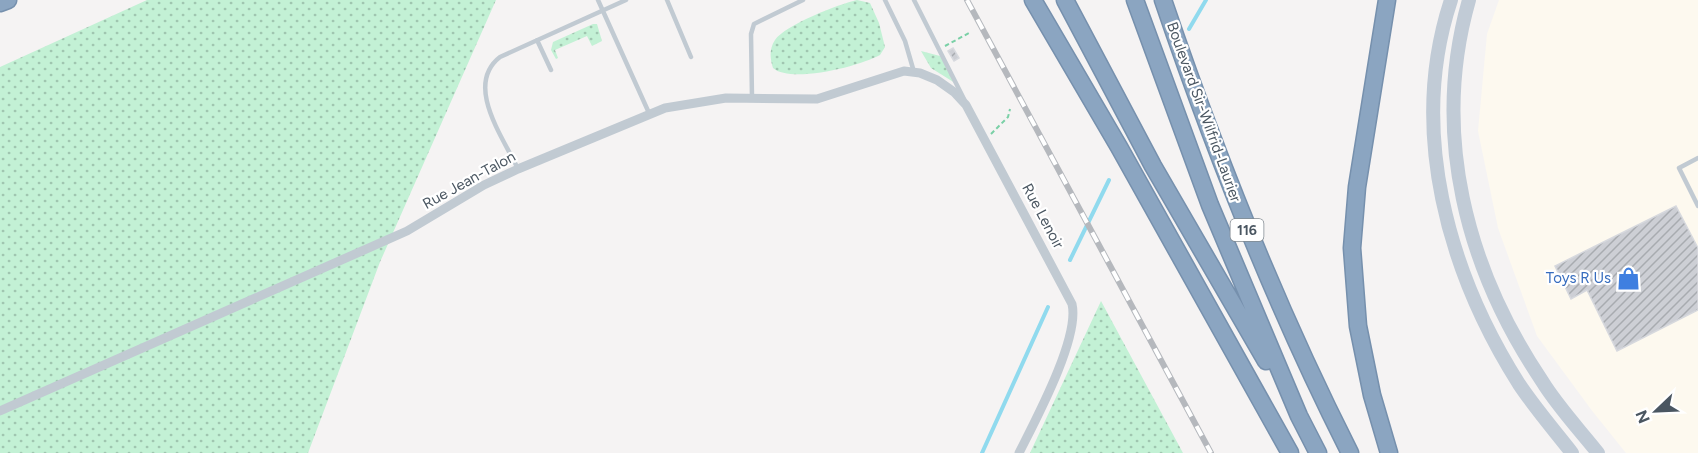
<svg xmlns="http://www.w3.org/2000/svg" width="1698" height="453" viewBox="0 0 1698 453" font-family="Figtree,sans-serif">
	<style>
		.commercial { fill: #fdf9ef }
		.grass { fill: url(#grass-dots) }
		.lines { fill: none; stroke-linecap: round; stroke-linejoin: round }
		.stream { stroke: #90daee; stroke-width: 4 }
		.building { fill: url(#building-hatch); stroke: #d7d9de; stroke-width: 1.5 }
		.highway-casing { stroke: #7690ad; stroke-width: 19 }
		.path { stroke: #7ad0a6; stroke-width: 2; stroke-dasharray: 4.5 3; stroke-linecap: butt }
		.lane { stroke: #c1cad2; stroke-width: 4.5 }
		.street { stroke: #c1cad2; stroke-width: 9 }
		.secondary { stroke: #c1cbd6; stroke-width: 14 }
		.highway { stroke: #8ba5c1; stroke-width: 16 }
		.rail-casing { stroke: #b5b8bd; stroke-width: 6 }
		.rail { stroke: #fff; stroke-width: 4; stroke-dasharray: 11; stroke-linecap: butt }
		.labels { text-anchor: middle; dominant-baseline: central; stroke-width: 4.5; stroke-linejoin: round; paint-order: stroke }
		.shield { fill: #fff; stroke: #808990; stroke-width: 1.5 }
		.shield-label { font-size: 14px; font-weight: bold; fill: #4a5661 }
		.street-label { font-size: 15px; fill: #4a5661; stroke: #fff }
		.shop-label { font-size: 15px; fill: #366cbe; stroke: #fff; text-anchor: end }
	</style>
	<defs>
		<pattern id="grass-dots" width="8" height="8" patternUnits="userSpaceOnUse" patternTransform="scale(1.5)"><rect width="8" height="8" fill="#c3f1d5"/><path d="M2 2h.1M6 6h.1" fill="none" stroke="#a0c6b0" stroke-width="1.8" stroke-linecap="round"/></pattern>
		<pattern id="building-hatch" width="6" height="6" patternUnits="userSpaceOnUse" patternTransform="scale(1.5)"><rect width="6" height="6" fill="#cdcfd5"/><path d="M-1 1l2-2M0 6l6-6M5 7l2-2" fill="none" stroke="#a8abb0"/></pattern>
	</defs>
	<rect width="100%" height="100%" fill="#f5f3f3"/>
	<path class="commercial" d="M1499,0h199v453h-72l-33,-41 -56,-76 -39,-108 -20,-97 9,-97z"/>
	<path class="grass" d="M147,0h349l-116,262 -72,191h-308v-386z
		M857,0l13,3 9,20 6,24 -5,8c-20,11 -89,29 -107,13 -3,-9 -4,-19 2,-28 10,-15 64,-36 82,-40z
		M593,24h4l5,17 -10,5 -5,-10 -32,14 3,8 -2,1 -5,-9 2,-8z
		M921,51l19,5 15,27 -24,-15z
		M1101,301l82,152h-153z"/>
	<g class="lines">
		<path class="stream" d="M1189,29l17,-29
			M1070,260l39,-80
			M982,453l66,-146"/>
	</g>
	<path class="building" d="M953,48l6,10 -5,3 -6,-10z
		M1676,206l22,42v62l-81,41 -30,-61 -16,9 -16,-33z"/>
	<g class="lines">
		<defs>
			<path id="highway" d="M1033,0l86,147 171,306
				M1065,0l88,166 113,195
				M1135,0l75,205 89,211 19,37
				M1163,0c53,156 113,307 187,453
				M1387,0l-30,187 -5,61 6,78 14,69 17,58
				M0,3l8,-3"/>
		</defs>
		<use href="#highway" class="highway-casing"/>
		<path class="path" d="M945,46l24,-13
			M991,134l17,-17 2,-8"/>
		<path class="lane" d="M598,0l51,113
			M667,0l24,57
			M885,0l20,41 9,31
			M914,0l50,99
			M537,40l14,30
			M752,98l-1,-64 3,-10 49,-24
			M1698,158l-19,10 19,38
			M518,169c-15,-32 -54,-84 -18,-112l126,-57"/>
		<path class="street" d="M0,411l407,-180 77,-46 34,-16 147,-61 61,-10 91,1 87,-28 16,2 17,7 17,12 12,13 106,199c8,34 -37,117 -53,149"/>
		<path class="secondary" d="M1451,0c-43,130 -3,272 68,384 16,24 35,46 53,69
			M1469,0c-38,133 -3,268 73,381 16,26 37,48 56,72"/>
		<use href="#highway" class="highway"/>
		<defs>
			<path id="rail" d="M967,0l244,453"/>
		</defs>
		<use href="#rail" class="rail-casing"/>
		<use href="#rail" class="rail"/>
	</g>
	<defs>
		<symbol id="shop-bare" viewBox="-9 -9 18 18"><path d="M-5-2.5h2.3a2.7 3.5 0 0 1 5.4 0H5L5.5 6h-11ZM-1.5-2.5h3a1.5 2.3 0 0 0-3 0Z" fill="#3f7fe0" stroke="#fff" stroke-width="2.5" paint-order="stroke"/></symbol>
	</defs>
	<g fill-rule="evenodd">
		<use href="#shop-bare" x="1612" y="262" width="33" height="33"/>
	</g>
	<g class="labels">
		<rect class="shield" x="1230.5" y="219" width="33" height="22" rx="4.5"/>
		<g class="shield-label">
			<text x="1247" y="230">116</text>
		</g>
		<g class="street-label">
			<text transform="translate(1204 112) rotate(70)">Boulevard Sir-Wilfrid-Laurier</text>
			<text transform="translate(469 180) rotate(-29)">Rue Jean-Talon</text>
			<text transform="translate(1043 216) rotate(62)">Rue Lenoir</text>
		</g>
		<g class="shop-label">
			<text x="1611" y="278">Toys R Us</text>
		</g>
	</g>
	<g transform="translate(1656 411) rotate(247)" stroke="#ffffff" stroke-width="4.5" paint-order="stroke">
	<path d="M0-4.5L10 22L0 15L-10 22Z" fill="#4a5661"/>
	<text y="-9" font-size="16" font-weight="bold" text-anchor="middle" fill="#4a5661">N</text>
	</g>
</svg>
